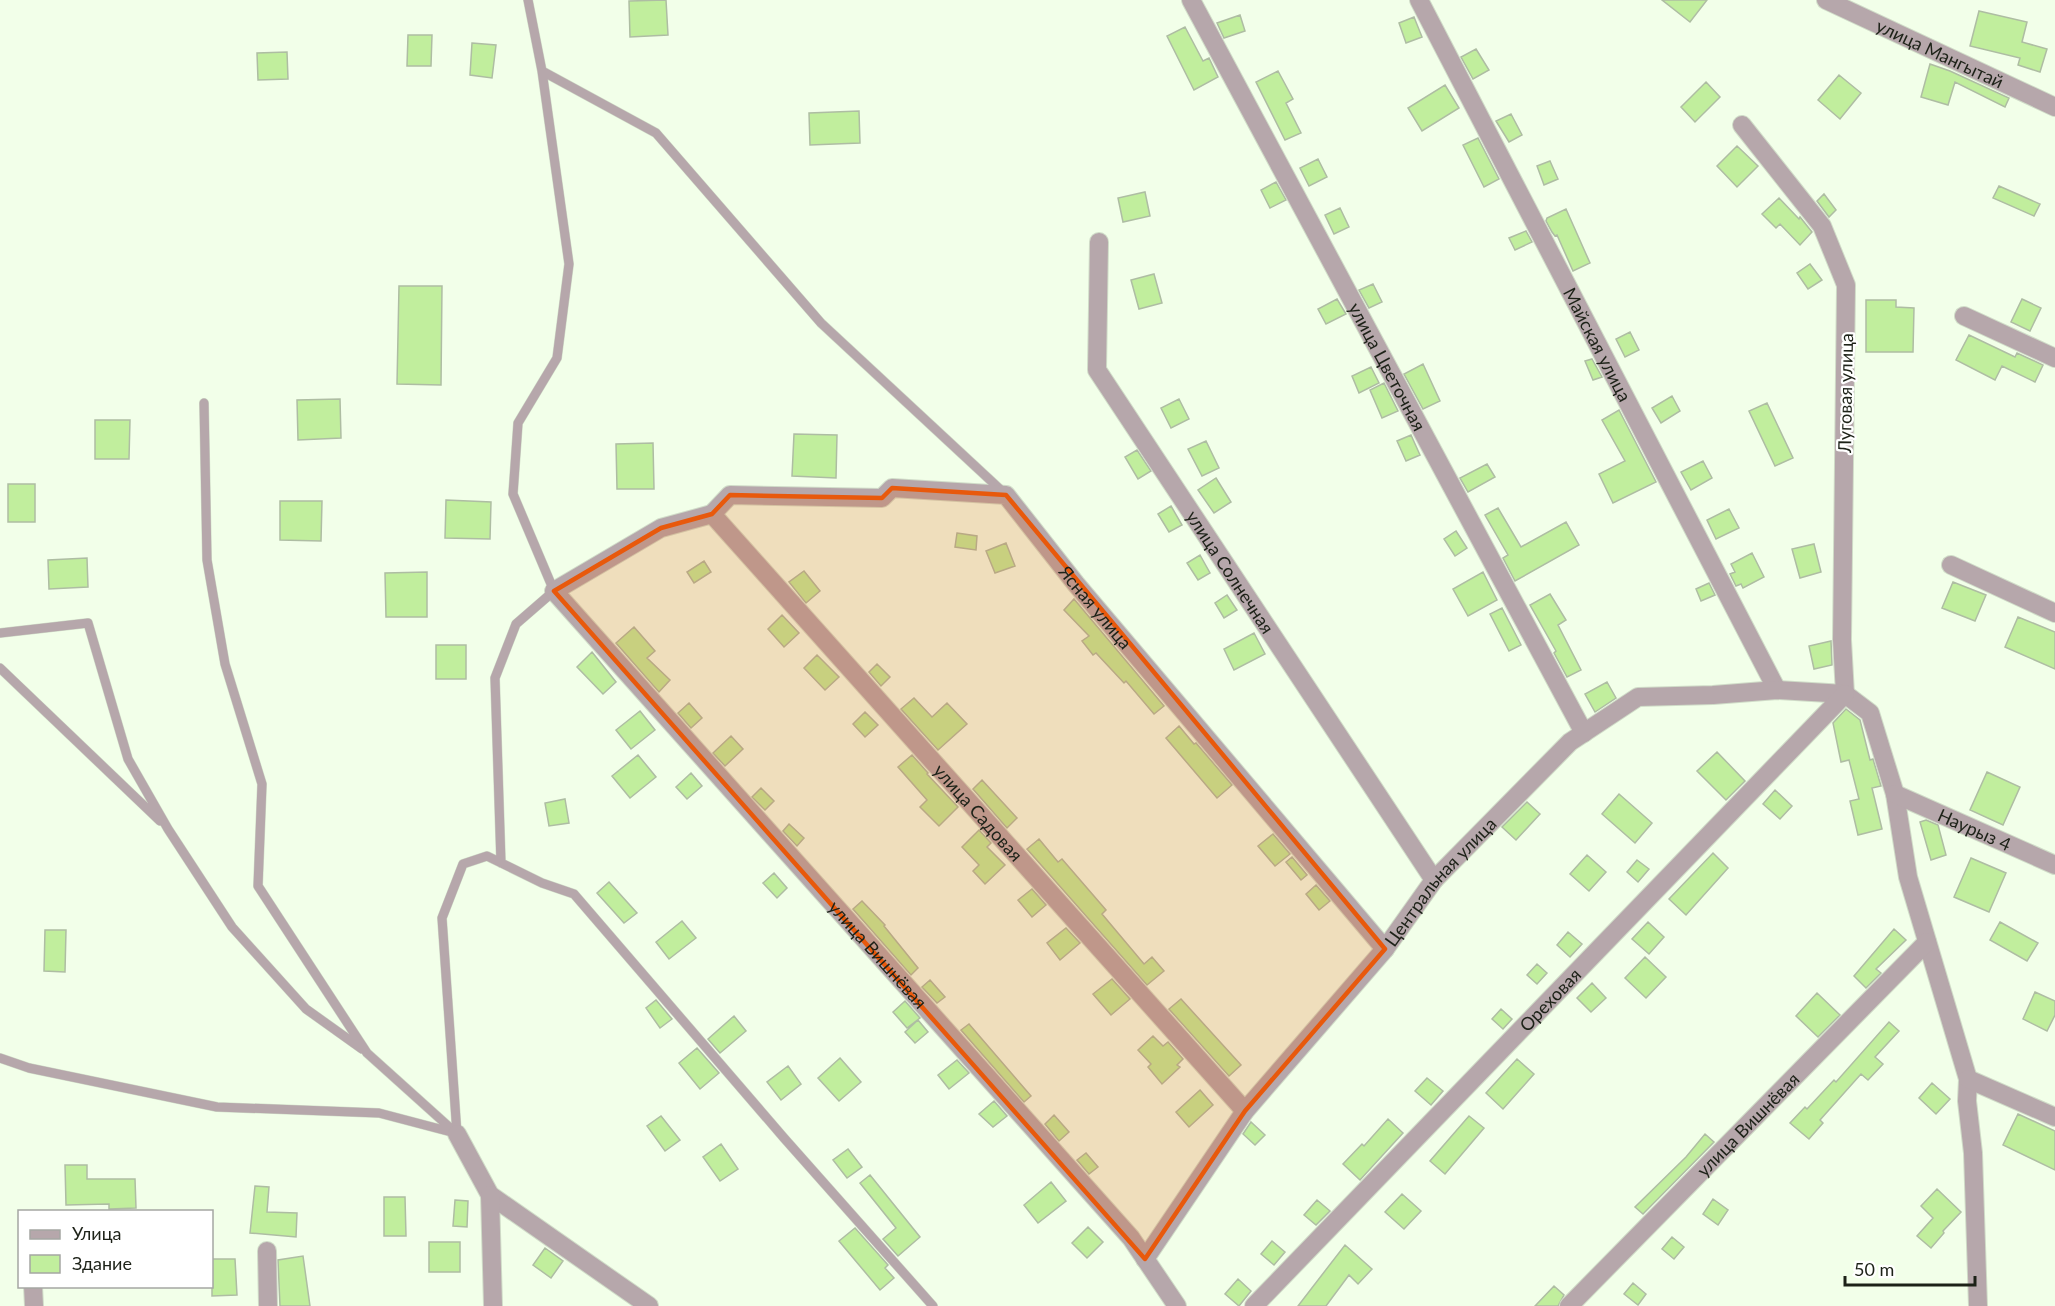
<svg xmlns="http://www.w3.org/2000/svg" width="2055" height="1306" viewBox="0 0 2055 1306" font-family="Lato,sans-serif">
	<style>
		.building { fill: #c1ee9d; stroke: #aebda3; stroke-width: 1.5 }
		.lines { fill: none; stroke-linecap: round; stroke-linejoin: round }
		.service-casing { stroke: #d0dcc8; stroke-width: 10 }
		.minor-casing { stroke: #d0dcc8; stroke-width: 20 }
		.service { stroke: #b6a7ab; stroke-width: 9 }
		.minor { stroke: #b6a7ab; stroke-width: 18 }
		.marked { fill: #e8590c; fill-opacity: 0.2; stroke: #e8590c; stroke-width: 4.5; stroke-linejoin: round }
		.labels { text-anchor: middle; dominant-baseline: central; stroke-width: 4.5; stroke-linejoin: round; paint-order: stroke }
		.street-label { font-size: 18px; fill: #1d2218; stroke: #fff }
	</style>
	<rect width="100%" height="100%" fill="#f2ffe9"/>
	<path class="building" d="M666,0l2,35 -38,2 -1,-36z
		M1662,0h45l-17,22z
		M1979,11l48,11 -5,20 25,7 -7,23 -22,-7 2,-7 -50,-12z
		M1240,15l5,16 -21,7 -7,-15z
		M1414,17l8,20 -16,6 -7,-20z
		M1185,27l18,34 6,-3 9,19 -24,13 -27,-54z
		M408,35h24l-1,31h-24z
		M472,43l24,2 -4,33 -22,-3z
		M1476,49l13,21 -16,9 -12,-22z
		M287,52l1,27 -30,1 -1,-27z
		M1930,64l20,7 59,27 -4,9 -50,-25 -7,23 -27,-8z
		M1278,71l15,28 -7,4 15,30 -16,7 -29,-58z
		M1839,75l22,18 -21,26 -22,-19z
		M1706,82l14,15 -25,25 -14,-15z
		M1445,85l14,23 -37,23 -14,-23z
		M859,111l1,32 -50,2 -1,-32z
		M1511,114l11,21 -13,7 -13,-21z
		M1478,138l21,41 -15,8 -21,-42z
		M1737,146l21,20 -21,21 -20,-21z
		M1318,159l9,18 -18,9 -9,-18z
		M1550,161l8,18 -14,6 -7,-19z
		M1276,182l10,18 -16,8 -9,-18z
		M1999,186l41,18 -6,12 -41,-18z
		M1145,192l5,24 -27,6 -5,-24z
		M1824,194l12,16 -7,7 -12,-16z
		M1779,198l20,21 1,-2 12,15 -12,13 -20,-21 -4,4 -14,-14z
		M1340,208l9,19 -15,7 -9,-19z
		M1566,209l24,54 -17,8 -16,-36 -2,1 -3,-4 -6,-11 1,-3z
		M1526,231l6,11 -17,8 -6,-12z
		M1810,264l12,16 -14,9 -11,-16z
		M1154,274l8,29 -23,6 -8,-29z
		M1373,284l9,18 -13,6 -10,-18z
		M399,286h43l-1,99 -44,-1z
		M1337,299l9,15 -20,10 -8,-15z
		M2022,299l19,9 -11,23 -19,-9z
		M1866,300h30v7l18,1 -1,44h-47z
		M1630,332l9,18 -14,7 -9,-18z
		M1969,335l46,22 2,-4 26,12 -8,17 -33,-16 -7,14 -39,-20z
		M1592,359l10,18 -9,3 -8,-19z
		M1423,364l17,37 -17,8 -19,-35z
		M1371,367l8,16 -20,10 -7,-17z
		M1384,383l14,28 -16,7 -12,-28z
		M1672,396l8,15 -19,12 -9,-15z
		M340,399l1,39 -43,2 -1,-40z
		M1179,399l10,20 -18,9 -10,-20z
		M1767,403l26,55 -18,8 -26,-55z
		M1619,410l37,72 -43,21 -14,-29 26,-13 -23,-41z
		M95,420h35l-1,39h-34z
		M794,434l43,1 -1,43 -44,-2z
		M1411,435l9,20 -14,6 -9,-20z
		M1206,441l13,27 -17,8 -14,-27z
		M653,443l1,46h-37l-1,-45z
		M1137,450l14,21 -13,8 -13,-22z
		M1703,461l9,17 -21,12 -10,-18z
		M1487,464l8,13 -27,15 -8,-14z
		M1216,478l15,24 -17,11 -16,-23z
		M8,484h27v38h-27z
		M446,500l45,2 -1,37 -45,-1z
		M280,501h42l-1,40 -41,-1z
		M1171,506l11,19 -13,7 -11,-18z
		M1498,508l23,39 45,-25 13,23 -64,36 -12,-23 5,-3 -23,-40z
		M1729,509l10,19 -23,11 -9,-19z
		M1456,531l11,17 -12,8 -11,-17z
		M957,533l20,3 -1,14 -21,-3z
		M1006,543l9,23 -20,7 -9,-22z
		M1814,544l7,28 -21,6 -8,-29z
		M1752,553l12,24 -21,11 -2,-4 -5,2 -6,-12 5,-2 -4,-8z
		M1200,555l10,18 -12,7 -11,-17z
		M87,558l1,29 -39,2 -1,-29z
		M704,561l7,11 -17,11 -7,-11z
		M804,571l16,20 -14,12 -17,-21z
		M427,572v45h-41l-1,-44z
		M1483,572l14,28 -29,16 -15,-27z
		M1953,582l33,13 -11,26 -33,-13z
		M1709,583l6,12 -14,6 -5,-12z
		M1550,594l16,26 -8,5 23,45 -14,7 -13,-24 2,-2 -26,-46z
		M1227,595l10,15 -13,8 -9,-15z
		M1074,599l90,107 -10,8 -28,-33 -2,2 -28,-30 -3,2 -11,-14 7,-5 -25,-26z
		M1502,608l19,37 -12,6 -19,-37z
		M782,615l17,18 -15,14 -16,-18z
		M2018,617l37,15v37l-50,-22z
		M634,627l21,24 -8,7 23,22 -11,12 -43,-49z
		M1254,633l11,21 -31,16 -10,-21z
		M1831,641l1,24 -18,4 -5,-23z
		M436,645h30v34h-30z
		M592,652l24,30 -13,12 -26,-27z
		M817,655l22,22 -14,13 -21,-22z
		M877,664l13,13 -9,9 -12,-14z
		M1607,682l9,16 -21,14 -10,-18z
		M914,698l18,19 15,-14 20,21 -29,26 -37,-41z
		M689,703l13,15 -11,10 -13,-15z
		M1846,709l14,11 10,40 3,-1 8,27 -9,2 10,41 -24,6 -8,-34 9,-2 -10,-39 -8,2 -8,-39z
		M640,711l15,19 -24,19 -15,-19z
		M865,712l13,13 -13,12 -12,-13z
		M1179,726l15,18 2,-1 36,42 -15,13 -51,-60z
		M731,736l12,13 -18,17 -12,-13z
		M1717,752l28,29 -19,19 -29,-29z
		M638,755l18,22 -26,21 -18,-22z
		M912,755l16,18 -1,1 31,33 -19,19 -19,-19 7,-7 -29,-33z
		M1987,772l33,15 -17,38 -33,-15z
		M691,773l11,13 -15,13 -11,-12z
		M982,780l35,38 -10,10 -34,-39z
		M761,788l13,13 -9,9 -13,-13z
		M1775,790l17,16 -12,13 -17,-15z
		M1619,794l33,29 -17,20 -33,-29z
		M565,799l4,24 -20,3 -4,-23z
		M1527,802l13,12 -24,26 -14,-13z
		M1926,820l12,5 8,30 -15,5 -11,-38z
		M789,824l15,14 -7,8 -14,-15z
		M979,830l12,13 -4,4 18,18 -20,19 -12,-13 6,-6 -17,-18z
		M1273,834l17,20 -15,12 -17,-20z
		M1039,839l19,23 4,-3 44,51 -4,4 42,50 8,-7 12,14 -17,14 -120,-136z
		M1713,853l15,15 -42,47 -17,-16z
		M1587,855l19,17 -17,19 -19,-17z
		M1292,857l15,18 -6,5 -15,-18z
		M1971,858l35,15 -17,39 -35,-15z
		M1637,860l12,9 -11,13 -11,-10z
		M774,873l13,15 -10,10 -14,-15z
		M609,882l28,31 -13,10 -27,-30z
		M1316,885l14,16 -11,9 -13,-16z
		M1032,889l14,16 -14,12 -14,-17z
		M862,901l23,24 -1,1 34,42 -7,7 -58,-66z
		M682,921l14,17 -27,21 -13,-17z
		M1648,922l16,15 -15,17 -17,-15z
		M2000,922l38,21 -11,18 -37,-21z
		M1066,928l14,15 -20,17 -13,-17z
		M1894,929l12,11 -30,29 5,4 -15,15 -12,-12z
		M45,930h21l-1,42 -21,-1z
		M1568,932l14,12 -12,13 -13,-12z
		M1645,957l21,20 -20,21 -21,-20z
		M1537,964l10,9 -10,11 -10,-9z
		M1112,979l18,20 -19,16 -18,-21z
		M930,980l15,17 -8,6 -15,-16z
		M1592,983l14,15 -15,14 -14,-14z
		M2035,992l20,9v14l-8,16 -24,-12z
		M1817,993l23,22 -22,22 -22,-21z
		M1181,999l60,66 -12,11 -60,-67z
		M656,1000l16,19 -12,9 -14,-20z
		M905,1001l15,17 -13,10 -14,-16z
		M1501,1009l11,10 -9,10 -11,-10z
		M734,1016l12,15 -26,22 -12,-14z
		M918,1020l10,12 -13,11 -10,-11z
		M1889,1022l10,9 -24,26 8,7 -15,16 -7,-6 -41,46 3,3 -14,16 -19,-16 15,-16 2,2 27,-29 2,2z
		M969,1024l62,72 -7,6 -63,-72z
		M1153,1036l10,10 5,-4 15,17 -6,6 3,2 -18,17 -14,-17 3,-3 -13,-14z
		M697,1048l22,25 -19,16 -21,-26z
		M840,1058l21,24 -22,19 -21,-23z
		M1517,1059l17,15 -31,35 -17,-16z
		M957,1060l12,13 -20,16 -11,-14z
		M788,1066l13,18 -20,16 -14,-18z
		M1427,1078l16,13 -12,14 -16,-14z
		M1932,1083l18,16 -14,15 -17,-16z
		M1200,1090l13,15 -24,22 -13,-15z
		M994,1101l13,15 -14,11 -14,-13z
		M2018,1114l37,17v39l-52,-25z
		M1054,1115l15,17 -10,9 -14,-17z
		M661,1116l19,24 -15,11 -18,-25z
		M1469,1116l15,12 -39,46 -15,-13z
		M1388,1119l15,14 -43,47 -17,-16 19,-20 2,2z
		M1251,1122l14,13 -10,10 -12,-11z
		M1705,1134l9,8 -71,72 -8,-7 51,-50z
		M721,1144l17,25 -18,12 -17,-24z
		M848,1149l14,18 -15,11 -14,-18z
		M1086,1153l12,14 -9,7 -12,-14z
		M65,1165h22v14h48l1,29 -27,1v-5l-43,1z
		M870,1175l50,62 -22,19 -15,-17 13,-11 -36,-45z
		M1051,1182l15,19 -28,22 -14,-18z
		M255,1186l14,1 -2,25 30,1 -1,24 -46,-4z
		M1937,1189l24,23 -18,19 1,2 -13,15 -14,-12 16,-18 -12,-12z
		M1402,1194l19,17 -17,18 -19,-17z
		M384,1197h21l1,39h-22z
		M1713,1199l15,11 -10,15 -15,-11z
		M455,1200l13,1 -1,26 -14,-1z
		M1317,1200l13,11 -14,14 -12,-10z
		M1088,1227l15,15 -16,16 -15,-15z
		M855,1228l33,37 -3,3 9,10 -14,12 -41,-49z
		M1672,1237l12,10 -10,12 -12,-10z
		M1272,1241l13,11 -11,13 -13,-11z
		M429,1242h31v30h-31z
		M1345,1245l27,24 -14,15 -9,-9 -23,31h-28z
		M545,1248l18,13 -12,17 -18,-13z
		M303,1256l7,50h-30l-2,-46z
		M212,1259h23l2,36 -25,1z
		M1238,1279l13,12 -12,15 -14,-12z
		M1633,1283l13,11 -8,11 -14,-11z
		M1554,1286l10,9 -6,11h-23z"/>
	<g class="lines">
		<defs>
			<path id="service" d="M528,0l14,71 114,62 165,190 182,169
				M204,403l3,157 18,104 37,120 -4,102 109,167 90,81
				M0,633l88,-10 40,136 40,70 64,98 74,82 56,40
				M0,668l160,153
				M501,863l-6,-185 21,-54 38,-33 -41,-97 5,-71 39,-65 12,-94 -27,-193
				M0,1058l29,10 188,39 162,6 76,20
				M457,1134l-15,-216 21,-54 24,-8 55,27 32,11 210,244 149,168"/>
			<g id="minor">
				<path id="s1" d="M1191,0l393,733"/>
				<path id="s2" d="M1419,0l358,690"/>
				<path id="s3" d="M1826,0l229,107"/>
				<path d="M1742,125l80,101 24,59 -4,355 3,54"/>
				<path id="s4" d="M1099,242l-2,128 337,510"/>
				<path d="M1964,316l91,42"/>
				<path id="s5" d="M712,514l-51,14 -107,63 577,647 46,68"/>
				<path id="s6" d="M712,514l18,-19 152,3 10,-10 114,7 70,89 309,365"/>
				<path id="s7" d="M712,514l533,597"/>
				<path d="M1951,565l104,48"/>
				<path d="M1845,694l25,19 25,81 13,83 60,202 -1,22 6,52 5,153"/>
				<path id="s8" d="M1895,794l160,71"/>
				<path d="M1968,1079l87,38"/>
				<path d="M457,1134l33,61 159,111"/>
				<path d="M490,1195l3,111"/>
				<path d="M267,1251l1,55"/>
				<path id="s9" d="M1145,1259l100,-148 140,-162 49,-69 136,-138 68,-45 75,-2 64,-5 68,4"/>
				<path d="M33,1286l1,20"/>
				<path id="s10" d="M1254,1306l591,-612"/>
				<path id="s11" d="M1569,1306l358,-364"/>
			</g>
		</defs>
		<use href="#service" class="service-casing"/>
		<use href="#minor" class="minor-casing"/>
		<use href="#service" class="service"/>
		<use href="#minor" class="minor"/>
	</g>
	<path class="marked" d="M892,488l114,7 379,454 -140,162 -100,148 -591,-668 107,-63 51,-14 18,-19 152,3z"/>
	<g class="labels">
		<g class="street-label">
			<text stroke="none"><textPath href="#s3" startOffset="126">улица Мангытай</textPath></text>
			<text stroke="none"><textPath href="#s2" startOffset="388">Майская улица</textPath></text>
			<text stroke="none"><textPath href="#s1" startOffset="416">улица Цветочная</textPath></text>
			<text transform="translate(1845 393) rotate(-89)">Луговая улица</text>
			<text stroke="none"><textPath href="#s4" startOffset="370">улица Солнечная</textPath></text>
			<text stroke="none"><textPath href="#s6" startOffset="450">Ясная улица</textPath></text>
			<text stroke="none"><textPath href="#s7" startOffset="400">улица Садовая</textPath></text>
			<text stroke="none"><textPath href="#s8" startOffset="87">Наурыз 4</textPath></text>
			<text stroke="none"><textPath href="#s9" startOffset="480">Центральная улица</textPath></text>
			<text stroke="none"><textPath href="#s5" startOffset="664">улица Вишнёвая</textPath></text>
			<text stroke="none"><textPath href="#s10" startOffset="426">Ореховая</textPath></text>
			<text stroke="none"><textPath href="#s11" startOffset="255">улица Вишнёвая</textPath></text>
		</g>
	</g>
	<rect x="18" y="1210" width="195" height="78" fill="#ffffff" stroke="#a5a7a3" stroke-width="1.5"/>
	<rect x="30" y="1230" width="30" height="9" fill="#b6a7ab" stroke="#a5a7a3" stroke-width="1.5"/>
	<text x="72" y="1240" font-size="18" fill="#1d2218">Улица</text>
	<rect x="30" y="1255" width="30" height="18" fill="#c1ee9d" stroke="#a5a7a3" stroke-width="1.5"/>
	<text x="72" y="1270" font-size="18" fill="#1d2218">Здание</text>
	<path d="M1845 1276v9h130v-9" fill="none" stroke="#1d2218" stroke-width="3"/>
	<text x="1854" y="1276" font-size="18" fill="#1d2218" stroke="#ffffff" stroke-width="4.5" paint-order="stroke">50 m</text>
</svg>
